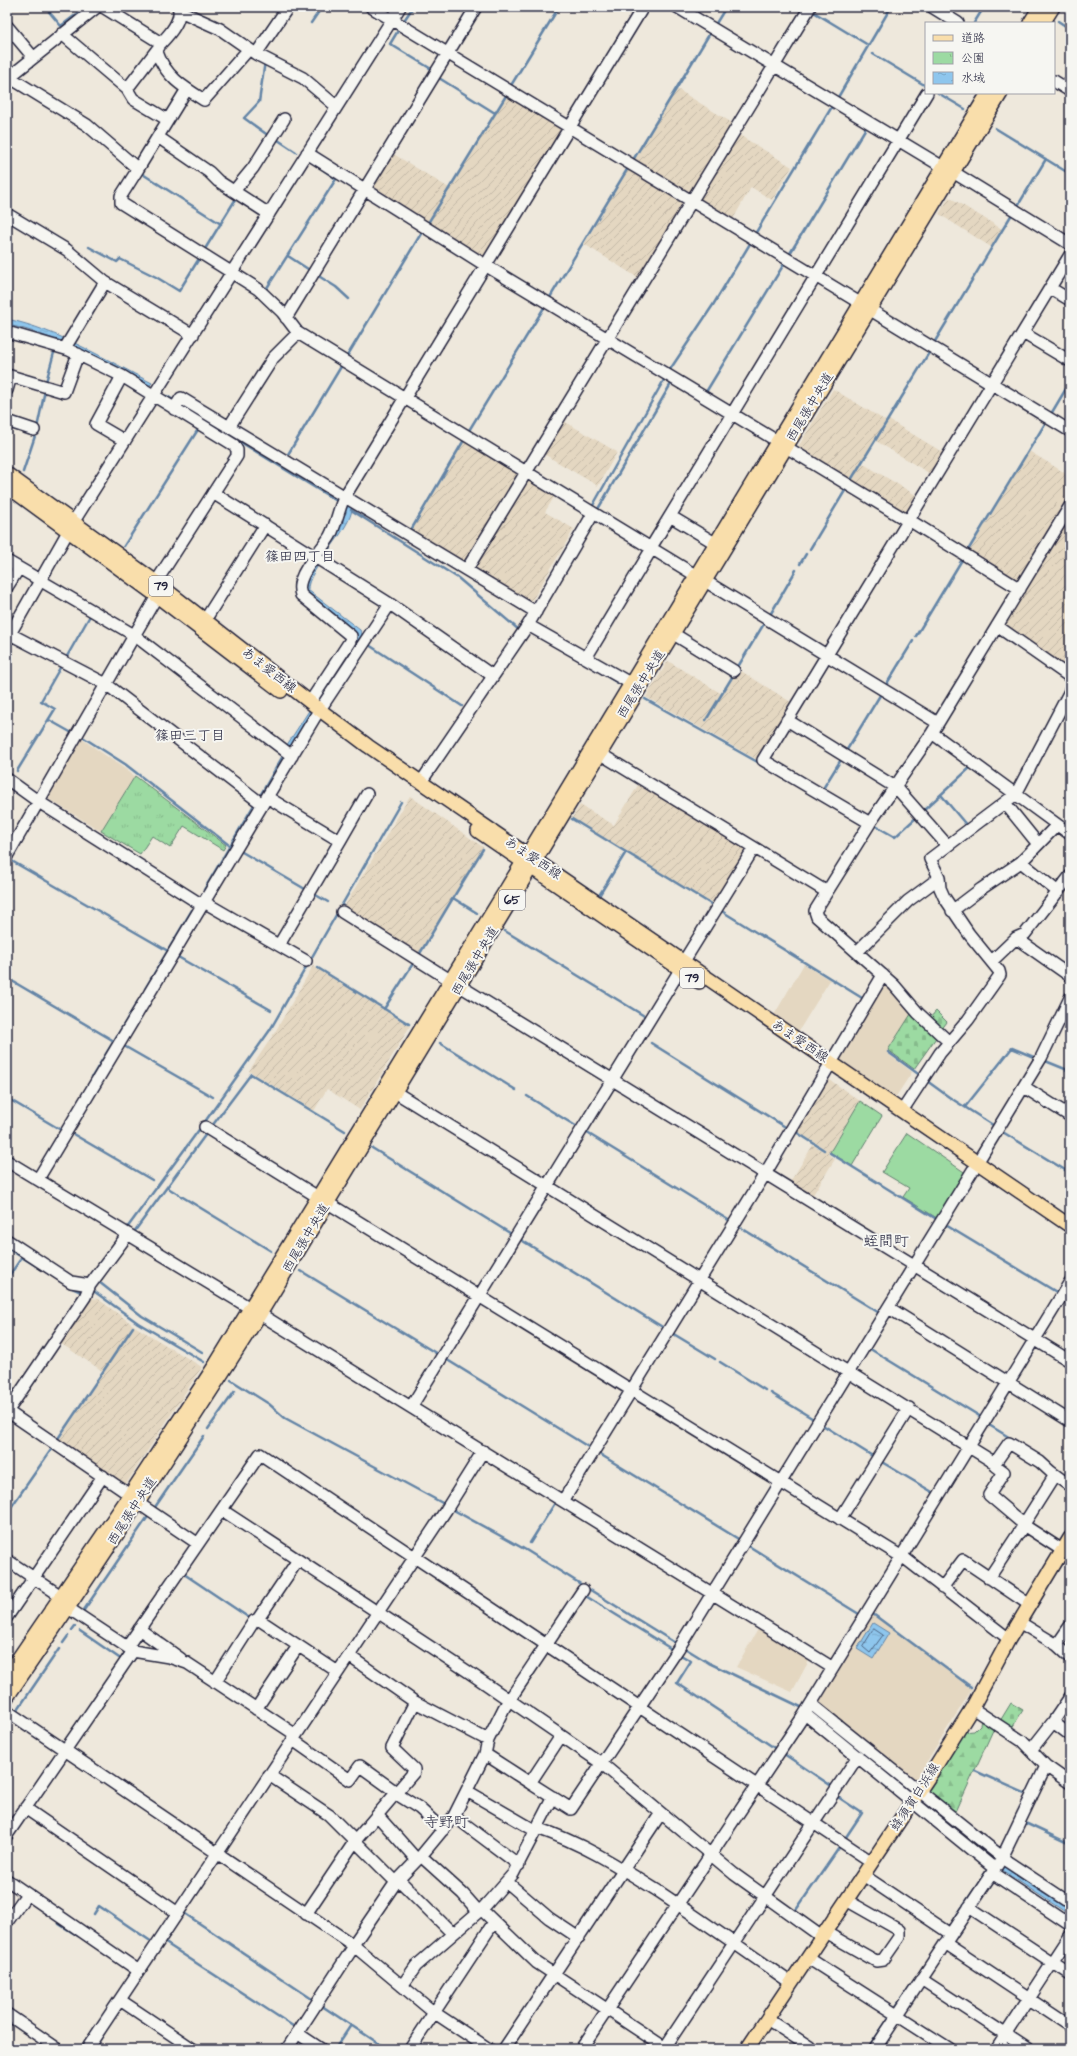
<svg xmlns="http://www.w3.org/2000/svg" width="1077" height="2056" viewBox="0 0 1077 2056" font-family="'Architects Daughter','Klee One',sans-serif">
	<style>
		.built { fill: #e4d7c1 }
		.industrial { fill: url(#industrial-furrows) }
		.grass { fill: #9cdaa2; stroke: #5f7e6e }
		.forest { fill: url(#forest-firs); stroke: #5f7e6e }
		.cemetery { fill: url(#cemetery-stones); stroke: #5f7e6e }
		.park { fill: url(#park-tufts); stroke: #5f7e6e }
		.water { fill: url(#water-ripples); stroke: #6384a6 }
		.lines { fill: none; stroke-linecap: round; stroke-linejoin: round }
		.shore { stroke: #4d6482; stroke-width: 1 }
		.stream { stroke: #6384a6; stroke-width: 2.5 }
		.minor-casing { stroke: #22223b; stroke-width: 14 }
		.major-casing { stroke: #22223b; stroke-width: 16 }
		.minor { stroke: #f6f6f2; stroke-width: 11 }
		.major { stroke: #f9deab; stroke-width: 13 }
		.labels { text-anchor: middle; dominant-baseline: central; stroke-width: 4; stroke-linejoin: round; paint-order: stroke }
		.shield { fill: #f6f6f2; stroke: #626272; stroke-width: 1 }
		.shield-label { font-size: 12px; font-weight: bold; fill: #22223b }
		.street-label { font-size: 13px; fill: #22223b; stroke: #f6f6f2 }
		.neighbourhood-label { font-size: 14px; fill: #22223b; stroke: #f6f6f2 }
		.quarter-label { font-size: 15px; fill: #22223b; stroke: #f6f6f2 }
	</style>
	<defs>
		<pattern id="industrial-furrows" width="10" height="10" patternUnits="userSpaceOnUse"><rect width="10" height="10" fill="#e4d7c1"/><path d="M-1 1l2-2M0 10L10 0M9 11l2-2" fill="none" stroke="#c3b8a7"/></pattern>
		<pattern id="forest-firs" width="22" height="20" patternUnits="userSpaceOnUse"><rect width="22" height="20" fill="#9cdaa2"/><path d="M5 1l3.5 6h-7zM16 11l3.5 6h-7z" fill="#86bb8c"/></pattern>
		<pattern id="cemetery-stones" width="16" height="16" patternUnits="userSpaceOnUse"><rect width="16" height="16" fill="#9cdaa2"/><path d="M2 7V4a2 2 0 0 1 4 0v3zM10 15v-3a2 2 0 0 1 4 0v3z" fill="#86bb8c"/></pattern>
		<pattern id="park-tufts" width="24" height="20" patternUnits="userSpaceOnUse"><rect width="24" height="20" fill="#9cdaa2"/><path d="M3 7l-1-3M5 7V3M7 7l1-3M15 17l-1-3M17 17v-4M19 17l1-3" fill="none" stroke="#86bb8c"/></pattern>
		<pattern id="water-ripples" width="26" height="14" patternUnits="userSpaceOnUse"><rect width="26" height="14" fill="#8ec6ed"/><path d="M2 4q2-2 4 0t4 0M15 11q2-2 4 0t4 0" fill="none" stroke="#7aaacc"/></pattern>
	</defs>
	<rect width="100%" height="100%" fill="#eee8dc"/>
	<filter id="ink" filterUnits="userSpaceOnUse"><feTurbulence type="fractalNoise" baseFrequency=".025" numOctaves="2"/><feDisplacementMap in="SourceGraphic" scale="8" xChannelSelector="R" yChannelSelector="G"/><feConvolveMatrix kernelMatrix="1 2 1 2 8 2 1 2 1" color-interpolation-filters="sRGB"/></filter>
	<g filter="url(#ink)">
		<path class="built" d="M79,737l56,39 -34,55 -56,-34z
			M804,964l26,16 -32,52 -24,-17z
			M884,981l29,30 -26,42 25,19 -17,26 -56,-38 -1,-5z
			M873,1615l99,74 -58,93 -97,-78z
			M760,1626l51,31 -19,35 -56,-25z"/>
		<path class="industrial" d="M677,89l57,35 -43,70h-3l-55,-32z
			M508,93l55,34 1,4 -78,126 -3,2 -55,-34z
			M736,133l56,34 -20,33 -21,-13 -19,34 -34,-21z
			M392,153l57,35 -23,36 -55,-37z
			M629,168l55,33 2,3 -46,75 -56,-35z
			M949,197l53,32 -11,18 -52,-33z
			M833,389l53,32 -36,60 -51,-31 -1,-3z
			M562,420l55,32 -19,34 -56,-33z
			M889,420l55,33 -12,22 -56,-34z
			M466,439l55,33 -55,93 -55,-33z
			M1029,451l41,25v25l-51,82 -51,-30z
			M862,463l57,34 -9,16 -5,1 -54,-32z
			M531,479l25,15 -11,18 29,17 -44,75 -58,-36 54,-88z
			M1067,524l3,2v147l-66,-46 -1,-4 61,-98z
			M668,661l54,33 16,-25 56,35 -35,57 -113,-64z
			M640,782l109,67 -34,57 -143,-88 8,-13 34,20z
			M410,796l73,51 -66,109 -75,-46z
			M313,966l97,60 -50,84 -33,-21 -13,22 -65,-40 26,-39z
			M830,1080l30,21 -32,53 7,5 -24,39 -22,-14 24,-39 10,6 2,-2 -30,-18 31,-50z
			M87,1297l11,2 38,28 66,40 -78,120 -67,-44 47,-71 -47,-31z"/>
		<path class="grass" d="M860,1101l22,15 -30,50 -22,-14z
			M907,1133l60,41 -27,46 -37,-23 6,-9 -27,-16z"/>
		<path class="forest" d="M981,1719l13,9 -40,88 -29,-23 38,-61 11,-1 6,-6z"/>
		<path class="cemetery" d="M913,1011l25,24 -24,34 -26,-19z
			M936,1011l11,11 -6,8 -12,-11z
			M1011,1703l12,7 -11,18 -12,-7z"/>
		<path class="park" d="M135,776l91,69 -3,5 -39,-24 -14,22 -18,-12 -12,18 -39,-23z"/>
		<path class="water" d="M7,319c51,11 98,40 145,64l-3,3c-41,-19 -98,-54 -142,-61z
			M344,503l8,5c0,21 -46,63 -44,82l52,40 2,4 -42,66 -3,1 -28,49 -4,-2 70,-109 -52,-47 1,-11 42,-68v-4l-4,-3z
			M873,1623l16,10 -16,26 -16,-10z
			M922,1800l106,82 42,27v6l-76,-50 -75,-61z"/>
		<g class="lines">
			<path class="shore" d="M874,1629l9,6 -13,18 -7,-6z"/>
			<path class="stream" d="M45,7l16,19 25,-19
				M812,11l56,34
				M1058,21l12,8
				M403,22l10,-15
				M311,23l11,-16
				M974,23l10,-16
				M715,25l11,-18
				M399,29l-9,15 43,26
				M873,54l53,32
				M265,61l-6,41 -15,16 25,18
				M439,78l56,35
				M510,87l49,-80
				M938,93l27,16
				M837,99l54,-92
				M995,128l75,46
				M278,140l18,12
				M633,160l77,-127
				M259,168l18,-28
				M141,173l80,51
				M1017,207l29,-48
				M428,223l79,-129
				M755,234l78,-129
				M89,247l28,15 3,-3 36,18 23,14 21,-34
				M205,249l32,-52
				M789,255l78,-129
				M288,256l23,15
				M317,275l19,12 13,12
				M265,291l71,-112 -18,-13
				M549,299l79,-131
				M934,343l78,-129
				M346,358l76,-126
				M669,371l44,-66 38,-63
				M46,382l9,-33
				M704,391l2,1 78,-128
				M167,396l8,5
				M180,405l160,98
				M1051,414l19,-32
				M37,428l8,-38
				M468,432l77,-126
				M287,456l55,-91
				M23,472l13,-39
				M851,480l79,-129
				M592,507l73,-129
				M598,509l74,-127
				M351,510l107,68 61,52
				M411,530l53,-90
				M124,546l75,-118
				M810,549l36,-60
				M967,552l79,-130
				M800,564l6,-10
				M770,615l26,-45
				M916,636l47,-78
				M369,645l93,61
				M66,658l25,-44
				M736,670l29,-48
				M601,673l17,10
				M886,685l27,-44
				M645,699l116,65
				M49,720l23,13
				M706,720l28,-46
				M81,736l44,28 104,81
				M845,753l37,-61
				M17,771l38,-62 -14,-8 20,-35
				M824,787l18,-29
				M261,794l23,-40
				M942,796l26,31
				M923,811l49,-45
				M572,819l142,87
				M873,826l1,-1 21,12 23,-21
				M242,852l63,37
				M10,860l158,91
				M204,890l50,-85
				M314,894l14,8
				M600,894l26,-42
				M720,910l142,88
				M477,913l-24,-15 30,-49
				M505,931l141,86 -1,2
				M419,955l34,-57
				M178,957l93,53
				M318,968l91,56
				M7,978l107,63
				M145,989l47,-79
				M384,1009l30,-47
				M440,1043l76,47
				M651,1043l136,85
				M124,1046l89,51
				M888,1052l33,24
				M1043,1060l27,11
				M92,1077l46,-76
				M927,1081l22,16 47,30
				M527,1096l52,32
				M7,1098l54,32
				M965,1107l47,-59 24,10
				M204,1123l66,-93 131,-228
				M212,1126l39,-52 94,57
				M584,1131l146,90
				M1001,1131l69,42
				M796,1132l28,18
				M73,1134l79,46
				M372,1148l141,87
				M830,1153l108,67
				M168,1188l103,63
				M944,1224l114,69
				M738,1226l143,88
				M127,1228l74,-101
				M134,1232l72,-98
				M518,1238l146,90
				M7,1248l47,29
				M301,1271l138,84
				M102,1278l-3,4 43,34 60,36
				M7,1279l15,-22
				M68,1286l13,6
				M95,1292l43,31 66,39
				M1066,1299l4,2
				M672,1333l43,26
				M867,1347l114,70
				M444,1358l146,90
				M720,1362l45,28
				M231,1380l38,24 16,14 161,87
				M771,1393l44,27
				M821,1424l53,33
				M989,1425l23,14
				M208,1429l27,-38
				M57,1440l76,-113
				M598,1453l142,87
				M880,1461l54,32
				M450,1508l76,42 151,94
				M153,1510l51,-74
				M7,1513l46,-66
				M530,1543l25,-40
				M747,1545l112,69
				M184,1574l67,45
				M584,1595l89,55
				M84,1610l65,-95
				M873,1614l98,73
				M72,1630l3,-4
				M80,1631l42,29
				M63,1643l5,-7
				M683,1647l26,16 96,46
				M679,1654l12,7 -14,22 99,66
				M810,1711l30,25
				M16,1712l43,-63
				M784,1754l49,33
				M881,1769l32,26
				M975,1771l54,24
				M835,1795l27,18 -18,27
				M1023,1822l47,22
				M186,1910l-2,3 128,86
				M796,1910l45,-65
				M94,1914l5,-8 53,36
				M955,1918l33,-49
				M59,1924l19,12
				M164,1942l132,86
				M322,2006l65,43
				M895,2008l18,-26
				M335,2049l16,-24
				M868,2049l22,-33"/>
			<defs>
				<path id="minor" d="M103,7l58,36c8,-8 22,-24 17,-36
					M371,7l489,296
					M677,7l266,160
					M932,7l26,16
					M180,11l40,18 36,25 32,-47
					M7,26l26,31
					M62,34l65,55 6,10 35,21
					M157,52c8,24 26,35 47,48l45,-51
					M256,54l47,24 33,28
					M9,77l78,48 51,44 -17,27v7l137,86 24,23 16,21 640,390
					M7,79l90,-72
					M1054,81l16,10
					M127,89l32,-42
					M158,137l51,35 9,9 51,33
					M307,153l178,112 292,176
					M138,169l49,-80
					M953,172l117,72
					M234,191l19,-23 31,-49
					M7,214l60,36 38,32 88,53
					M1050,288l20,12
					M869,309l201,122
					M286,318l190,-311
					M7,332l62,18 53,26 112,69 3,5v6l-81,126
					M1023,333l47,28
					M65,348l40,-66
					M7,375l57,17 14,-38
					M122,376l-26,48 29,17
					M7,390l4,-14
					M174,409l7,-11 355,214
					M7,421l27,9
					M229,427l44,-69 25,-25
					M786,447l122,74
					M670,516l45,27
					M909,520l111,69
					M650,549l277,-456
					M7,561l12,7
					M467,569l343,-562
					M7,587l12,-19 115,67 158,121
					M390,604l103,72
					M205,620l60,-95
					M528,625l102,58
					M997,626l73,51
					M672,633l62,38
					M10,634l96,50 156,120
					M7,639l67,-118 326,-514
					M586,658l65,-108
					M310,702l40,-61 1,-5 -50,-41c-2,-6 -2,-9 0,-15 5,-16 20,-29 29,-44 7,-13 8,-27 15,-40l298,-489
					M787,720l108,67
					M932,733l138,101
					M599,753l228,139
					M7,779l32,23 163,103
					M421,782l107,-157 65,-111
					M895,786l52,59
					M267,797l73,44 -61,104
					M1005,803l33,41
					M870,823l-107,-63 307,-505
					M340,841l27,-47
					M7,856l150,-260
					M1021,862l37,30
					M204,902l102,59
					M952,911l29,-22 40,-27 36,-37
					M342,912l108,68
					M1016,938l54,38
					M857,952l51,-51 31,-23
					M684,961l70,-113
					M992,961l24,-23 9,-4 45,-58
					M460,986l610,375
					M949,1042l-31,-29 -24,-28 -77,-68 -2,-6 55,-88 62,-90 138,-227
					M1024,1087l46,29
					M395,1092l600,371 14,-20 31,19 11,10 19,14
					M902,1111l38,-58 28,-33 32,-45 -1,-4 -30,-37 -25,-37 -4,-9 -1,-11 -9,-18 86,-65 54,-103
					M205,1127l113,70
					M7,1161l243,147
					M977,1163l64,-105 29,-60
					M38,1179l277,-462 75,-113 -177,-111
					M328,1203l579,357 102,79
					M7,1240l64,42 19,3
					M889,1308l181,113
					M260,1314l573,354
					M411,1407l269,-437
					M7,1411l123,84
					M7,1412l78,-115 5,-12 38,-51
					M995,1463l1,3 8,6 -15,23 39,33 34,22
					M563,1501l202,-327 118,-199
					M138,1503l59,40
					M222,1510l245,161 134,92 133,111 88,63
					M840,1519l69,-111
					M1024,1524l31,-49
					M7,1560l54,36
					M989,1578l35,-53
					M942,1588l21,-28 67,45
					M62,1604l71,47 36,6 18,6 109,72
					M7,1617l96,-141
					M258,1619l80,53
					M1019,1622l38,23 13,12
					M139,1629l42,30
					M1057,1645l13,-19
					M127,1647l133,-193 612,408
					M349,1656l66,46 73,38
					M215,1682l39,-61 4,-2 40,-59
					M811,1704l197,158 62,41
					M972,1708l50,33 24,25 24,17
					M256,1709l42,-63
					M7,1711l346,234 79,66 57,38
					M805,1714l190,155
					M1053,1722l17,13
					M561,1736l-31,47 41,26 107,-160 295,-479
					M293,1740l57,40 10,-14 36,26
					M1031,1750l22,-28 17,-25
					M485,1754l45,29
					M269,1775l60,40 67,67
					M467,1791l69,40
					M395,1793l24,15 24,22
					M25,1808l153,105
					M377,1815l40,45
					M454,1816l65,49
					M537,1828c45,15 81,38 121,63 45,30 89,61 133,92
					M7,1835l126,-184
					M421,1856l42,38 15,17
					M992,1873l78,52
					M863,1875l88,59
					M398,1879l55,55
					M7,1880l132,91
					M507,1882l42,36 30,20
					M969,1907l101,67
					M481,1909l56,54 130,86
					M306,1914l49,-73 59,-69v-3l-22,-21 23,-46
					M7,1922l20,-28
					M825,1932l51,29 7,-1 16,-23v-7l-53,-30
					M945,1943l125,83
					M353,1945l43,-63 25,-26 33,-40 31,-62 3,-14 16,-32 79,-118
					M808,1958l142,91
					M921,1979l107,70
					M402,1986l14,-20 68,-59 29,-33 40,-77
					M120,2000l73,49
					M7,2014l51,35
					M767,2019l46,30
					M297,2033l24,16
					M87,2049l359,-539 37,-59
					M287,2049l67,-103
					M410,2049l84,-127
					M504,2049l157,-236
					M581,2049l223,-334 266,-433
					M664,2049l194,-293
					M875,2049l127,-191 44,-92
					M996,2049l74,-113"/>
				<path id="major" d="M1030,23l10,-16
					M1043,23l10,-16
					M7,474l149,108 164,128 48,36 702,480
					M7,486l150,110 124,95
					M478,831l221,151
					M7,1675l123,-180 86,-131 307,-502 465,-769
					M7,1697c87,-126 171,-254 253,-383l741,-1221
					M747,2049l183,-274 42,-67 37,-69 61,-101"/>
			</defs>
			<use href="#minor" class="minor-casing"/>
			<use href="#major" class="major-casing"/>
			<use href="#minor" class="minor"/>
			<use href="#major" class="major"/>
		</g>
	</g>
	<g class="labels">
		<g class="shield">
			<rect x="149" y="576" width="24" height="20" rx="3"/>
			<rect x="499" y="890" width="26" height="20" rx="3"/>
			<rect x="680" y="968" width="24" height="20" rx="3"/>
		</g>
		<g class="shield-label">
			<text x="161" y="586">79</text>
			<text x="512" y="900">65</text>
			<text x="692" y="978">79</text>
		</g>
		<g class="street-label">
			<text transform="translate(810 407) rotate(-59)">西尾張中央道</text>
			<text transform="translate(269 670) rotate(38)">あま愛西線</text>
			<text transform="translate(641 684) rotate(-58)">西尾張中央道</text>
			<text transform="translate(533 858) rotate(34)">あま愛西線</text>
			<text transform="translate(475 961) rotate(-59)">西尾張中央道</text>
			<text transform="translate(800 1041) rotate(34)">あま愛西線</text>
			<text transform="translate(306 1238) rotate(-59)">西尾張中央道</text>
			<text transform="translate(132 1511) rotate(-57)">西尾張中央道</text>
			<text transform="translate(915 1797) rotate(-57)">蜂須賀白浜線</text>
		</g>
		<g class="neighbourhood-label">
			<text x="300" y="557">篠田四丁目</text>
			<text x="190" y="736">篠田三丁目</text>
		</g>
		<g class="quarter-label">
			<text x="886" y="1241">蛭間町</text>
			<text x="446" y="1822">寺野町</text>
		</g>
	</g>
	<rect width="1077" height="2056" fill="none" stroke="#f6f6f2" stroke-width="24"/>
	<rect x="12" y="12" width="1053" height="2032" fill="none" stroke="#22223b" stroke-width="1.5" filter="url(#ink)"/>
	<rect x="925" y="22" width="130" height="72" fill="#f6f6f2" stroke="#a1a1a9"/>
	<rect x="933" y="35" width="20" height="6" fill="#f9deab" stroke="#a1a1a9"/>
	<text x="961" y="42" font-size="12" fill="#22223b">道路</text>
	<rect x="933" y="52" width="20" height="12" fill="url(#park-tufts)" stroke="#a1a1a9"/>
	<text x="961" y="62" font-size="12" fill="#22223b">公園</text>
	<rect x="933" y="72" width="20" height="12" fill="url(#water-ripples)" stroke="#a1a1a9"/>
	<text x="961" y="82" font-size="12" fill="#22223b">水域</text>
</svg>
